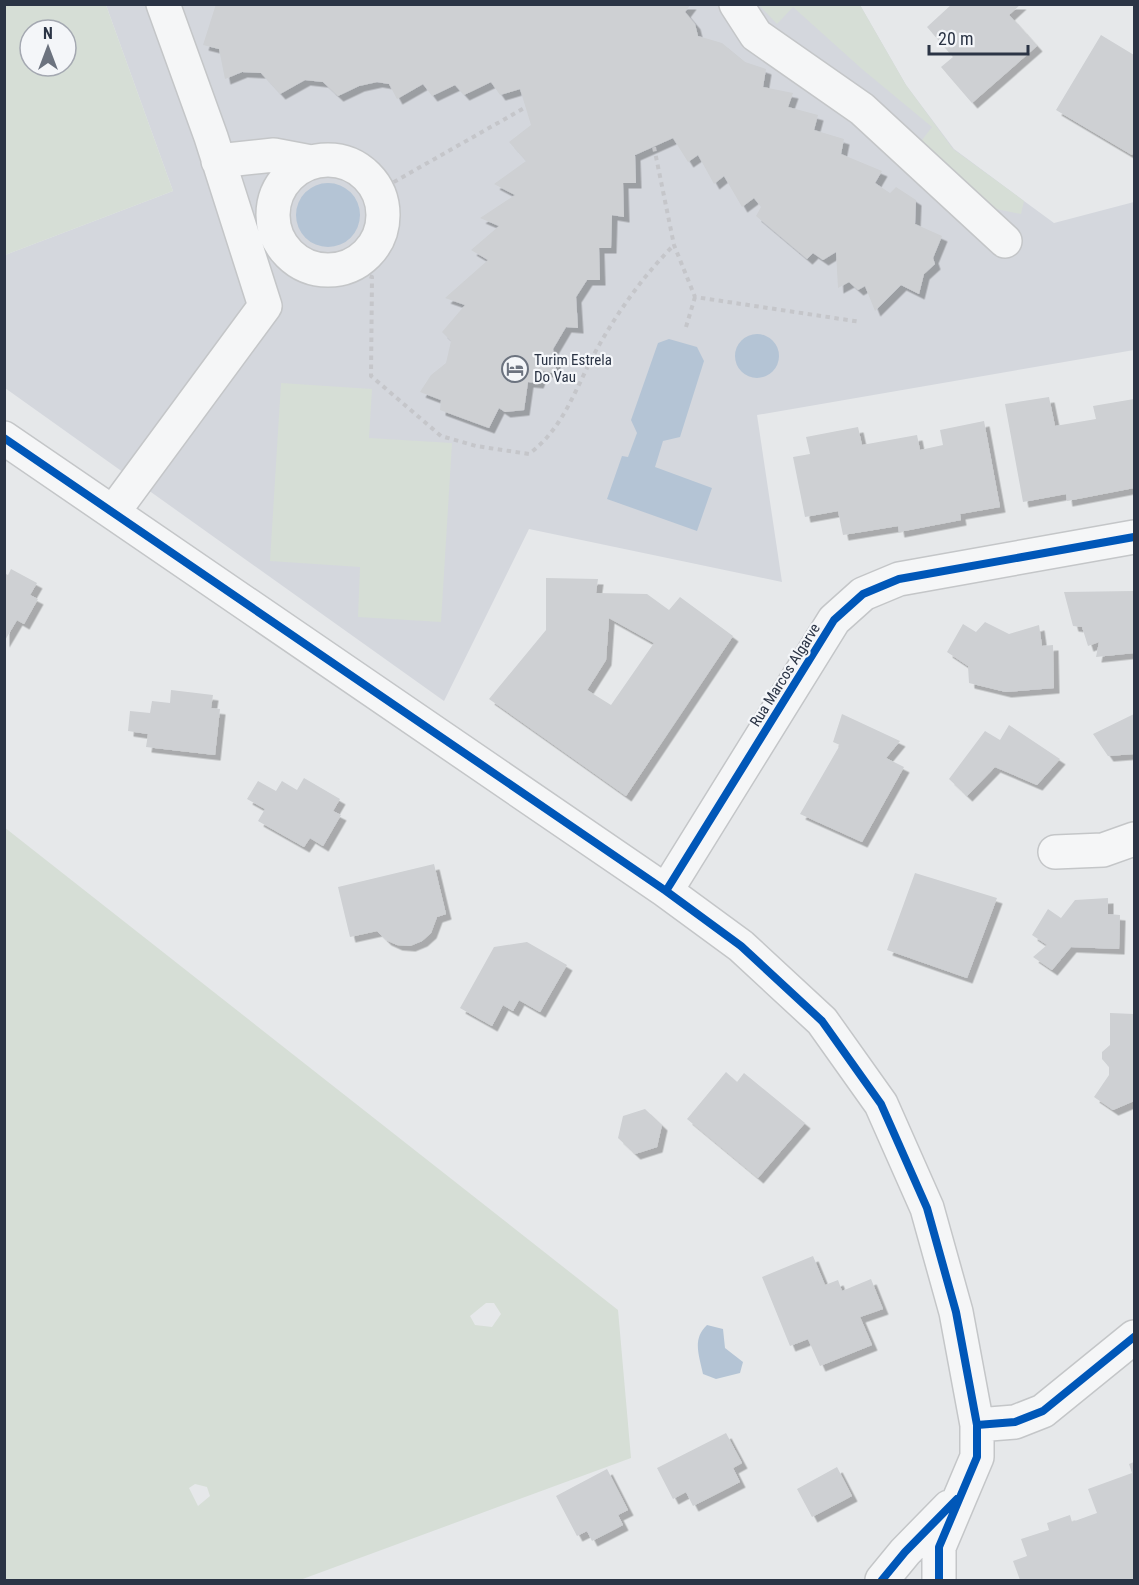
<svg xmlns="http://www.w3.org/2000/svg" width="1139" height="1585" viewBox="0 0 1139 1585" font-family="'Roboto Condensed',sans-serif">
	<style>
		.built { fill: #d4d7dd }
		.green { fill: #d6ded6; fill-rule: evenodd }
		.water { fill: #b4c4d5 }
		.building { fill: #ced0d3; fill-rule: evenodd; filter: url(#shadow) }
		.lines { fill: none; stroke-linecap: round; stroke-linejoin: round }
		.minor-casing { stroke: #c4c6c8; stroke-width: 36 }
		.path { stroke: #c5c6ca; stroke-width: 4; stroke-dasharray: 4.5 4.5; stroke-linecap: butt }
		.minor { stroke: #f5f6f7; stroke-width: 33 }
		.cycleway-casing { stroke: #f4f6f9; stroke-width: 11 }
		.cycleway { stroke: #0057b8; stroke-width: 8 }
		.labels { text-anchor: middle; dominant-baseline: central; stroke-width: 4.5; stroke-linejoin: round; paint-order: stroke }
		.poi-label { font-size: 15px; fill: #2b3445; stroke: #f4f6f9; text-anchor: start }
		.street-label { font-size: 15px; fill: #2b3445; stroke: #f4f6f9 }
	</style>
	<defs>
		<filter id="shadow"><feDropShadow dx="5.5" dy="5.5" stdDeviation="0" flood-color="#0004"/></filter>
	</defs>
	<rect width="100%" height="100%" fill="#e6e8ea"/>
	<path class="built" d="M106,5h754l46,80 48,64 70,52 30,22 80,-21v148l-377,65 25,167 -253,-53 -85,172 -439,-313v-133l168,-64z"/>
	<path class="green" d="M5,4l101,1 67,186 -168,64zM30,30h36v36h-36z
		M759,5h101l46,80 47,64 71,52 -3,13 -30,-6 -72,-64 13,-17 -70,-58 -69,-62 -16,17z
		M281,383l91,6 -3,49 83,5 -11,179 -83,-5 2,-50 -90,-6z
		M4,827l614,483 13,148 -331,122h-295zM486,1303h8l7,11 -9,13 -17,-2 -5,-9zM195,1484l12,3 3,9 -12,10 -9,-18z"/>
	<path class="water" d="M296 215a32 32 0 1 1 64 0a32 32 0 1 1-64 0Z
		M735 356a22 22 0 1 1 44 0a22 22 0 1 1-44 0Z
		M669,339l28,8 7,14 -24,76 -17,4 -8,26 57,21 -15,43 -90,-32 15,-43 6,1 9,-24 -6,-13 27,-77z
		M707,1325l16,4 2,19 18,14 -3,11 -24,6 -13,-5c-4,-19 -11,-35 4,-49z"/>
	<path class="building" d="M216,4h475l-6,8 10,12 3,12 24,7 23,19 21,7 -3,18 30,6 -5,14 30,8 -4,15 30,9 -3,15 41,17 -7,12 15,10 6,-6 20,13 -1,24 27,12 -9,22 2,6 -11,10 -5,20 -18,-9 -26,26 -10,-25 -7,4 -9,-8 -11,6 -2,-36 -13,8 -10,-7 -6,6 -51,-43 5,-9 -7,-9 -12,9 -18,-31 -10,8 -16,-29 -10,7 -15,-24 -38,17 1,28h-13l1,34 -12,-2 -1,33h-12l1,32h-13l-11,17 2,31 -12,-1 -13,22 4,25 -14,-3 -5,12 -10,-1 -4,28 -19,2 -6,-4 -10,20 -49,-18 1,-10 -21,-8 11,-17 15,-12 5,-22 -9,-9 23,-27 -20,-7 43,-38 -17,-10 28,-24 -19,-8 35,-23 -21,-11 32,-23 -17,-19 22,-17 -11,-36 -20,6 -9,-13 -27,13 -9,-10 -23,11 -9,-12 -26,15 -8,-15 -12,-2 -18,4 -21,10 -15,-14 -18,-2 -25,14 -19,-21 -19,-1 -17,7 -6,-30 -16,-4z
		M952,4h69l-12,11 28,31 -65,57 -31,-36 12,-10 -26,-30z
		M1101,35l33,20v96l-2,4 -76,-45z
		M1049,397l6,29 41,-7 -3,-13 41,-7v89l-67,13 -1,-7 -43,8 -18,-98z
		M984,421l16,86 -40,7 1,6 -62,12 -1,-6 -55,9 -5,-24 -33,6 -12,-60 17,-3 -4,-17 52,-10 4,18 55,-10 3,15 23,-5 -3,-15z
		M11,569l26,14 -7,12 8,4 -14,25 -7,-4 -13,22v-69l4,2z
		M546,578l52,1 -2,14 51,1 22,16 11,-13 53,39 -107,160 -137,-97 57,-69zM609,618l45,25 -43,62 -24,-15 19,-30z
		M1134,591v62l-38,4 3,-15 -11,4 -6,-19 -9,-1 -9,-34z
		M985,622l24,12 30,-9 3,21 11,-1 1,43 -48,4 -37,-9 -1,-17 -21,-14 16,-28 13,8z
		M171,690l42,5 -2,13 9,1 -5,46 -69,-8 2,-13 -20,-3 2,-20 20,2 2,-12 18,2z
		M842,714l58,27 -14,17 18,9 -42,75 -62,-28 40,-69 -7,-3z
		M1134,714v40l-26,2 -15,-22z
		M1009,725l51,34 -23,26 -42,-18 -28,29 -18,-17 36,-48 15,9z
		M304,778l36,21 -7,12 8,4 -18,31 -13,-8 -6,9 -46,-26 7,-12 -18,-10 11,-18 18,10 6,-10 15,9z
		M434,864l12,50 -9,3 -6,16 -9,8 -12,5 -13,-1 -11,-5 -9,-9 -27,6 -12,-50z
		M915,873l82,25 -30,80 -80,-28z
		M1108,898v16l12,1 -1,34 -48,-2 -19,23 -19,-13 14,-12 -15,-10 16,-26 13,9 14,-18z
		M527,942l40,23 -27,47 -21,-12 -6,11 -10,-6 -11,21 -32,-18 34,-61z
		M1110,1013l24,1v87l-21,9 -19,-13 15,-22v-8l-7,-8v-7l8,-7z
		M726,1072l11,10 7,-9 61,50 -47,55 -71,-59z
		M645,1109l17,16 -5,22 -22,7 -17,-16 5,-22z
		M813,1256l12,29 13,-5 4,11 29,-12 12,30 -23,8 12,28 -52,21 -12,-27 -18,7 -28,-69z
		M726,1433l16,30 -9,5 7,14 -47,24 -7,-14 -13,7 -16,-31z
		M1134,1462v118h-114l-7,-19 14,-5 -6,-17 28,-9 -2,-7 23,-8 2,7 25,-9 -9,-24 44,-16 -3,-9z
		M837,1467l15,29 -40,21 -15,-28z
		M607,1469l21,41 -10,5 5,10 -31,16 -5,-10 -10,5 -21,-40z"/>
	<g class="lines">
		<defs>
			<path id="minor" d="M736,4l20,31 106,74 143,132
				M273 215a55 55 0 1 1 110 0a55 55 0 1 1-110 0Z
				M218,161l56,-6 37,7
				M4,438l662,453 75,55 81,75 59,83 46,104 29,104 21,113v32l-38,90v33
				M114,511l151,-205 -54,-169 -48,-133
				M1055,852l48,-2 31,-11
				M666,891l168,-271 29,-26 36,-15 235,-42
				M977,1425l38,-3 28,-11 91,-74
				M882,1580l23,-28 44,-45"/>
		</defs>
		<use href="#minor" class="minor-casing"/>
		<path class="path" d="M654,147l20,98 21,52 166,25
			M378,191l148,-84
			M344,268l28,9 -1,99 70,60 35,10 53,8c36,-27 47,-68 69,-107 21,-37 46,-72 76,-102
			M686,327l9,-30"/>
		<use href="#minor" class="minor"/>
		<defs>
			<path id="cycleway" d="M4,438l662,453 75,55 81,75 59,83 46,104 29,104 21,113v32l-38,90v33
				M666,891l168,-271 29,-26 36,-15 235,-42
				M977,1425l38,-3 28,-11 91,-74
				M882,1580l23,-28 52,-53"/>
		</defs>
		<use href="#cycleway" class="cycleway-casing"/>
		<use href="#cycleway" class="cycleway"/>
	</g>
	<defs>
		<symbol id="hotel-ring" viewBox="-11 -11 22 22"><circle r="9.5" fill="#f4f6f9" stroke="#6c737f" stroke-width="1.5"/><path d="M-6-4.5h1.5V1H6V5H4.5V3h-9V5H-6ZM-4 0a1.8 1.8 0 1 1 3.6 0ZM.5 0V-2.5h3Q6-2.5 6 0Z" fill="#6c737f"/></symbol>
	</defs>
	<g fill-rule="evenodd">
		<use href="#hotel-ring" x="500" y="354" width="30" height="30"/>
	</g>
	<g class="labels">
		<g class="poi-label">
			<text x="534" y="360">Turim Estrela<tspan x="534" dy="17">Do Vau</tspan></text>
		</g>
		<g class="street-label">
			<text transform="translate(785 675) rotate(-58)">Rua Marcos Algarve</text>
		</g>
	</g>
	<rect width="1139" height="1585" fill="none" stroke="#2b3445" stroke-width="12"/>
	<g transform="translate(48 48)"><circle r="28" fill="#f4f6f9" stroke="#a4a8b1" stroke-width="1.5"/>
	<path d="M0-4.5L10 22L0 15L-10 22Z" fill="#6c737f"/>
	<text y="-9" font-size="16" font-weight="bold" text-anchor="middle" fill="#2b3445">N</text>
	</g>
	<path d="M929 45v9h99v-9" fill="none" stroke="#2b3445" stroke-width="3"/>
	<text x="938" y="45" font-size="18" fill="#2b3445" stroke="#f4f6f9" stroke-width="4.5" paint-order="stroke">20 m</text>
</svg>
